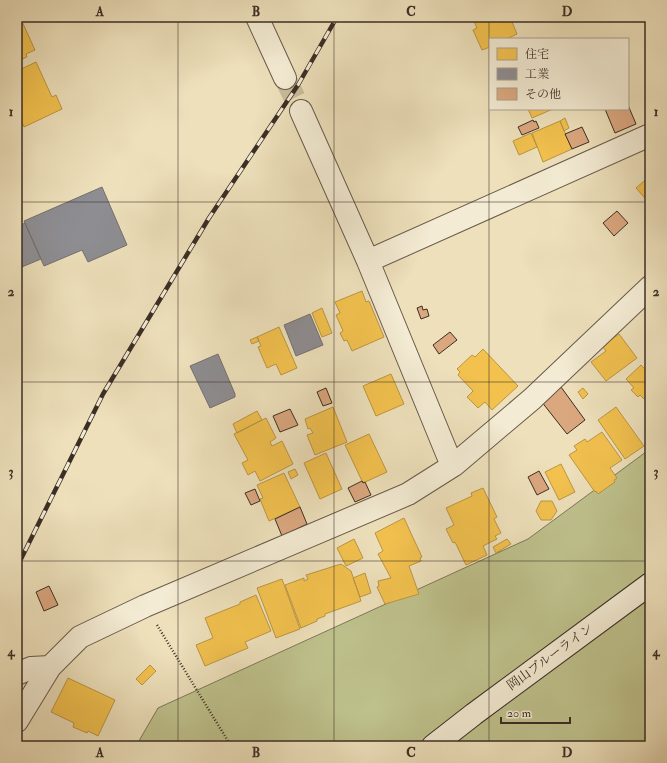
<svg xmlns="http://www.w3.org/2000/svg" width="667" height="763" viewBox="0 0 667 763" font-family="'IM FELL Double Pica','Noto Serif JP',serif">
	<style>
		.green { fill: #bec18c; stroke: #7c7858 }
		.homes { fill: #f2c14e; stroke: #bb9542 }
		.industry { fill: #8d8d92; stroke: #747071 }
		.building { fill: #dba77f; stroke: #3b2e25 }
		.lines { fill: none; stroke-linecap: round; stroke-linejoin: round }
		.street-tunnel { stroke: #c9bc9d; stroke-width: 22; stroke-dasharray: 22 11; stroke-linecap: butt }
		.street-casing { stroke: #685a4a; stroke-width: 24 }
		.secondary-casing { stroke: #3b2e25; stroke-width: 24 }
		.path { stroke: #3b2e25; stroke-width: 2.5; stroke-dasharray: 1 2; stroke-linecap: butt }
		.street { stroke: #f3ebd3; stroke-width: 22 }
		.secondary { stroke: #f3ebd3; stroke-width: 22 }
		.rail-casing { stroke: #3b2e25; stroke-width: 4.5 }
		.rail { stroke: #f3ebd3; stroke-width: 3; stroke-dasharray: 9; stroke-linecap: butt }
		.grid { fill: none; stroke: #3b2e25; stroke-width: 1; stroke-opacity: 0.55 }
		.labels { text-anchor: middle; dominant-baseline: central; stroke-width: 4; stroke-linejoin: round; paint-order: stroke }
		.street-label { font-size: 13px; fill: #3b2e25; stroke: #f3ebd3 }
		.neatline { fill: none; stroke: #3b2e25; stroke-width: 1.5 }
		.grid-label { font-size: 13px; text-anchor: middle; font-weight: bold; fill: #3b2e25 }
	</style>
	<rect width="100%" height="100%" fill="#ede0bb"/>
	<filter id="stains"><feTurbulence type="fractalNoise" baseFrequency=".005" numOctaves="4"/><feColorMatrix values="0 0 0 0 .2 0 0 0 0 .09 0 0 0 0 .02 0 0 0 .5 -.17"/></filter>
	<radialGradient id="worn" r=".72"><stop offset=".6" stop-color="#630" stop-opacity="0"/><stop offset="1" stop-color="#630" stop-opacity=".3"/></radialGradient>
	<path class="green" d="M650,449v297h-514l22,-38 370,-169z"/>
	<path class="homes" d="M17,17h3l15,33 -9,4 1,3 -10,4z
		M472,17h38l7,17 -10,5h-17v8l-8,3 -9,-20 4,-2z
		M36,62l16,35 4,-2 6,14 -38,18 -7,-15v-41z
		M528,109h25l-21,9z
		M565,118l4,10 -5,3 -4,-10z
		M560,121l12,28 -29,13 -11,-29z
		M531,133l6,14 -18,8 -6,-14z
		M650,176v28l-14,-16z
		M362,291l4,11 3,-1 15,36 -32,14 -5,-11 -3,1 -4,-8 3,-2 -7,-16 4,-2 -5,-11z
		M322,308l10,25 -10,4 -10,-24z
		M279,327l18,41 -16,7 -5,-11 -9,4 -9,-21 3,-1 -4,-9z
		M619,334l18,24 -31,23 -15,-19 15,-11 -4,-5z
		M257,337l2,4 -7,3 -2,-4z
		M483,349l35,37 -26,24 -7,-8 -7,6 -11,-11 6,-6 -15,-16 2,-3 -3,-3 15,-14 3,2z
		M641,365l9,9v20l-6,5 -4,-4 -2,2 -7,-7 3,-2 -8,-9z
		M391,374l13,30 -28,12 -13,-30z
		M583,388l5,6 -5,5 -5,-7z
		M333,407l14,35 -32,13 -8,-20 6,-2 -3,-5 -2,1 -3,-10z
		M616,407l28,39 -19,13 -27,-39z
		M257,411l5,9 -25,13 -4,-9z
		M266,418l10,20 -6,4 2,4 10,-5 11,23 -33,17 -5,-10 -7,4 -6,-12 6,-3 -14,-26z
		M602,432l20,28 -12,8 7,10 -3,2 1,2 -17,12 -2,-3 -1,1 -26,-37 8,-5 -3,-4 11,-7 2,3z
		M369,434l18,38 -24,11 -18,-38z
		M326,453l16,36 -22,10 -16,-36z
		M561,464l14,28 -16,8 -14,-28z
		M295,469l3,6 -7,4 -3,-7z
		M284,473l16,34 -31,14 -9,-22 3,-1 -6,-13z
		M483,488l14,29 -3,2 7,14 -6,3 2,3 -14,7 4,9 -21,10 -11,-23 -2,1 -7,-14 8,-4 -8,-17 26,-12 -1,-3z
		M541,501h11l5,10 -6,9h-10l-5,-9z
		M404,518l18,39 -2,1 1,3 -12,5 10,28 -34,10 -8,-17 2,-1 -1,-5 13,-3 -13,-24 5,-3 -8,-18z
		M354,539l9,19 -17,8 -9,-18z
		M507,539l4,5 -15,9 -3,-6z
		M341,564l10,7 10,30 -36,13v2l-8,3v2l-16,7 -16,-43 19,-7v3l4,-2 -2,-4z
		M365,573l6,20 -11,4 -7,-19z
		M282,579l18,50 -24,9 -19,-50z
		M256,595l15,36 -26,11 3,6 -43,18 -9,-21 17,-7 -8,-20 35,-14v-2z
		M150,665l6,6 -14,14 -6,-6z
		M68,678l47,22 -17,36 -10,-5 -1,2 -14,-6 1,-4 -23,-11z"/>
	<path class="industry" d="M102,187l25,58 -39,17 -6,-12 -38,16 -20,-45z
		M25,223l16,36 -24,10v-42z
		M310,314l13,31 -27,11 -12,-31z
		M218,354l17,40v3l-25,11 -20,-42z"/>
	<path class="building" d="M628,105l8,19 -21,9 -10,-24h23z
		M533,120l1,2 2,-1 3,7 -17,7 -4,-8z
		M582,127l7,15 -17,7 -7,-15z
		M617,211l11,12 -14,13 -11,-13z
		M422,306l1,4 4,-1 2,7 -8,3 -4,-11z
		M450,332l7,8 -18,14 -6,-9z
		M559,386l2,1 24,33 -18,14 -26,-33z
		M326,388l6,15 -9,3 -6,-14z
		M290,409l8,16 -18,7 -7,-16z
		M539,471l10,18 -12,6 -9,-18z
		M362,481l1,2 2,-1 6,13 -16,7 -7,-14z
		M255,489l5,12 -9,4 -6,-12z
		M300,507l7,17 -25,12 -7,-17z
		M49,586l9,19 -14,6 -8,-19z"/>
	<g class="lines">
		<path class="street-tunnel" d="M285,78l16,33"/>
		<defs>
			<path id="street" d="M257,17l28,61
				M301,111l67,150 80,195 6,9
				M368,261l282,-126
				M17,674l14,-6 19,-1
				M17,721l33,-54 30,-30 65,-31 263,-112 46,-29 78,-66 118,-112"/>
			<path id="secondary" d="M433,746l41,-32 176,-130"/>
		</defs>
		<use href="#street" class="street-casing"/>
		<use href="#secondary" class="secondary-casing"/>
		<path class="path" d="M157,625l74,121"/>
		<use href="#street" class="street"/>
		<use href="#secondary" class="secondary"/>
		<defs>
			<path id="rail" d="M17,567l86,-173 106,-176 89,-133 39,-68"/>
		</defs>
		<use href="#rail" class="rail-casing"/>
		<use href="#rail" class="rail"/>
	</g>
	<path class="grid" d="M178,17v729M334,17v729M489,17v729M17,202h633M17,382h633M17,561h633"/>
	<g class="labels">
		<g class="street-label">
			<text transform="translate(550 657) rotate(-36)">岡山ブルーライン</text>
		</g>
	</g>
	<rect width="667" height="763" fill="none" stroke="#ede0bb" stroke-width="44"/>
	<rect x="489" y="38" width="140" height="72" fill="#f3ebd3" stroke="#a99f8d"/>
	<rect x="497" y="48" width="20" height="12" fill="#f2c14e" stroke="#a99f8d"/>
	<text x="525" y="58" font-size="12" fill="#3b2e25">住宅</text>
	<rect x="497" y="68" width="20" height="12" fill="#8d8d92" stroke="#a99f8d"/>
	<text x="525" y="78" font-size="12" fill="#3b2e25">工業</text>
	<rect x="497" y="88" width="20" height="12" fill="#dba77f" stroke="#a99f8d"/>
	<text x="525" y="98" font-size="12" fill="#3b2e25">その他</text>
	<path d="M501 717v6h69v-6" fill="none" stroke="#3b2e25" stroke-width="2"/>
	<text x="507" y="717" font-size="12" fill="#3b2e25" stroke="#f3ebd3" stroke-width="3" paint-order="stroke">20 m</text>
	<rect x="22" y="22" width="623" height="719" class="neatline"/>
	<g class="grid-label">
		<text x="100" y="16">A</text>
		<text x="256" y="16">B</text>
		<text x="411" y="16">C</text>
		<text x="567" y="16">D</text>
		<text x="11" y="116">1</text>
		<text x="656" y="116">1</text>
		<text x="11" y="296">2</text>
		<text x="656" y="296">2</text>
		<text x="11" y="476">3</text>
		<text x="656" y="476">3</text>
		<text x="11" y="656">4</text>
		<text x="656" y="656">4</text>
		<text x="100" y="757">A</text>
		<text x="256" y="757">B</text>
		<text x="411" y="757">C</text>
		<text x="567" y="757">D</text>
	</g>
	<rect width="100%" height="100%" filter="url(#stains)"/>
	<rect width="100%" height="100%" fill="url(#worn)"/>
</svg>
